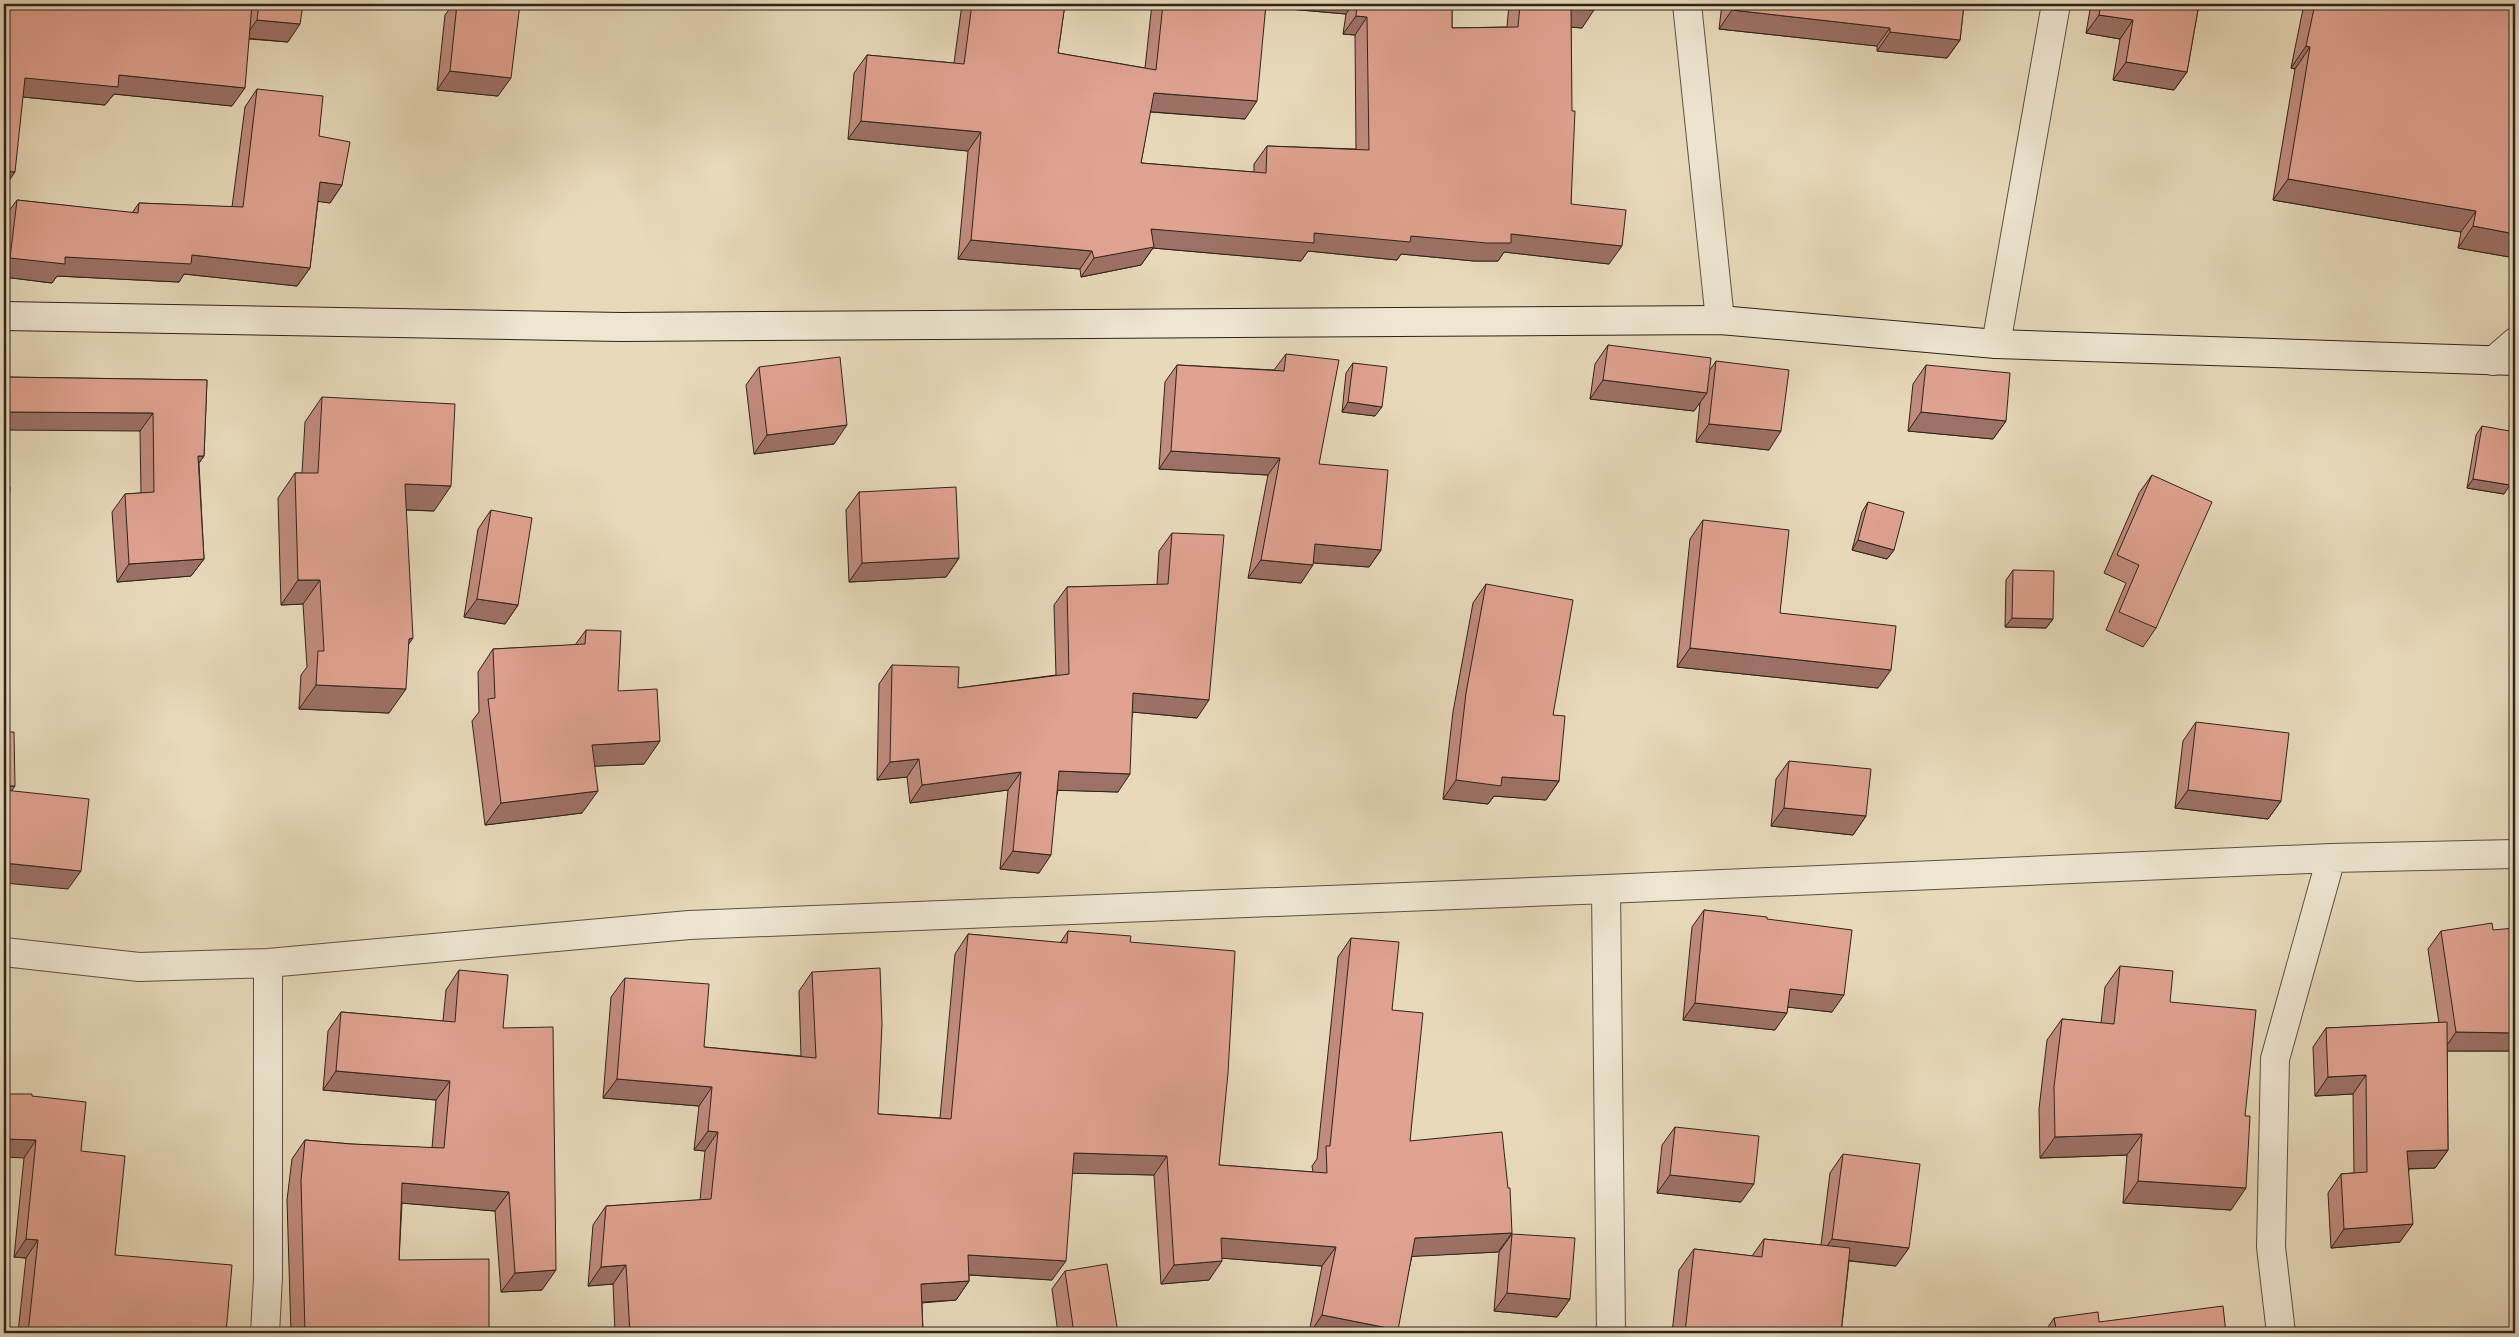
<svg xmlns="http://www.w3.org/2000/svg" width="2519" height="1337" viewBox="0 0 2519 1337" font-family="'IM FELL Great Primer',serif">
	<style>
		.lines { fill: none; stroke-linecap: round; stroke-linejoin: round }
		.street-casing { stroke: #5c5142; stroke-width: 30 }
		.secondary-casing { stroke: #2e241a; stroke-width: 30 }
		.street { stroke: #efe6d2; stroke-width: 28 }
		.secondary { stroke: #efe6d2; stroke-width: 28 }
		.wall { fill: #c18b7d; stroke: #2e241a; fill-rule: evenodd }
		.shaded-wall { fill: #9d7166; stroke: #2e241a }
		.building { fill: #e0a291; stroke: #2e241a }
	</style>
	<rect width="100%" height="100%" fill="#e7d9ba"/>
	<filter id="stains"><feTurbulence type="fractalNoise" baseFrequency=".004" numOctaves="4"/><feColorMatrix values="0 0 0 0 .2 0 0 0 0 .09 0 0 0 0 .02 0 0 0 .5 -.17"/></filter>
	<radialGradient id="worn" r=".72"><stop offset=".6" stop-color="#630" stop-opacity="0"/><stop offset="1" stop-color="#630" stop-opacity=".3"/></radialGradient>
	<g class="lines">
		<defs>
			<path id="street" d="M1687,4l33,316
				M1996,344l60,-340
				M2493,361l22,-19
				M1606,889l5,444
				M4,952l135,15 129,-4 421,-38 917,-36 725,-31 184,-4
				M265,1333l3,-55v-315
				M2281,1333l-10,-86 4,-188 56,-201"/>
			<path id="secondary" d="M4,316l617,11 1099,-7 276,24 519,17"/>
		</defs>
		<use href="#street" class="street-casing"/>
		<use href="#secondary" class="secondary-casing"/>
		<use href="#street" class="street"/>
		<use href="#secondary" class="secondary"/>
	</g>
	<path class="wall" d="M4,4l137,3v-3h162l-15,38 -39,-3 -17,67 -118,-12 -9,11 -82,-8z
		M453,4h4l41,92 -61,-6 8,-75z
		M962,4h103l-7,49 87,15 7,-64h300v24l55,-1 2,-23h86l-13,24 -11,-1v177l38,60 -105,-12 -6,9h-24l-73,-7 -4,6 -89,-9 -7,10 -148,-13 -12,17 -60,12 -1,-8 -122,-10 10,-108 -120,-12 6,-66 13,-18 87,8zM1266,7l80,7 -3,20 12,1 1,114 -89,-3 -13,18v8l-113,-9 9,-51 95,7z
		M1722,4h242l-4,36 -13,18 -70,-7v-5l-158,-17z
		M2091,4h108l-12,68 -13,18 -61,-10 7,-41 -34,-6z
		M2304,4h211v254l-57,-10 3,-16 -188,-32 22,-131 -4,-1z
		M257,89l62,47 23,49 -12,18 -12,-2 -8,67 -13,18 -113,-12 -5,8 -122,-6 -5,7 -48,-6v-59l13,-18 115,13 7,-10 93,4 13,-100z
		M1608,345l102,25 6,-9 53,89 -73,-8 4,-40 -6,9 -104,-12 5,-35z
		M1286,354l33,110 62,86 -12,17 -56,-4 -12,20 -53,-5 20,-103 -109,-6 6,-87 12,-17 97,5z
		M1353,363l22,53 -33,-4 4,-39z
		M1926,365l80,56 -13,18 -85,-8 5,-47z
		M759,367l75,77 -80,10 -8,-69z
		M4,377l203,3 -3,76 -5,7 5,96 -13,17 -74,6 -5,-70 13,-18 16,-1 -1,-62z
		M322,397l112,114 -28,-1 2,135 -19,68 -90,-4 2,-34 6,-8 -4,-63 -22,1 -3,-107 17,-25h7l3,-51z
		M2482,426l22,68 -37,-6 9,-53z
		M2152,475l4,153 -13,19 -37,-17 20,-47 -22,-10 35,-80z
		M859,492l100,66 -13,19 -97,5 -3,-72z
		M1868,502l26,48 -7,9 -35,-9 10,-38z
		M491,510l27,95 -13,19 -41,-7 14,-88z
		M1703,520l77,93 98,75 -201,-21 13,-128z
		M1172,533l25,185 -64,-6 -15,80 -60,-2 -19,83 -39,-4 8,-79 -98,13 -3,-26 -30,3 2,-96 13,-19 66,23 98,-13 -2,-70 13,-18 90,-2 2,-34z
		M2013,570l40,49 -7,9 -41,-1 1,-47z
		M1486,584l67,131 6,66 -13,19 -52,-4 -6,8 -45,-5 10,-87 20,-109z
		M586,630l32,61 26,73 -49,2 -13,47 -97,12 -13,-104 7,-9 -1,-40 15,-23 82,-4z
		M2196,722l85,79 -13,18 -93,-11 8,-67z
		M1789,761l77,55 -13,19 -82,-9 5,-47z
		M1704,910l63,9 65,93 -44,-5 -13,23 -92,-10 9,-93z
		M1068,931l62,11 89,223 94,7 -1,-6 5,-7 21,-202 13,-19 41,72 18,131 88,111 -86,4 -17,77h-86l13,-67 -100,-8 -13,22 -48,4 -7,-109 -82,-2 -20,107 -83,-5v6l-13,19 -34,3 1,30h-308l-2,-49 -25,2 5,-61 13,-19 94,-6 5,-49 -11,-1 5,-44 -96,-8 8,-101 14,-19 79,69 97,9 -2,-65 13,-19 66,142 62,4 15,-164 13,-20 92,9z
		M2441,931l74,120h-68l1,99 -13,18 -26,1 -9,73 -69,6 -3,-55 13,-19 13,-1 -1,-79 -38,2 -2,-49 13,-19 113,-5 -11,-74z
		M2120,966l50,36 61,208 -108,-7 4,-48 -87,3 -1,-49 8,-69 15,-21 39,4 4,-36z
		M459,970l44,58 39,262 -41,2 -6,-81 -93,-8 -3,57 90,73h-198l-4,-133 5,-41 13,-19 46,4 81,4 4,-48 -113,-10 5,-59 13,-19 102,9 3,-31z
		M32,1096l49,55 34,104 111,78h-208l8,-75 -12,-1 10,-99z
		M1675,1127l66,75 -84,-9 5,-48z
		M1843,1154l53,112 -47,-5 -8,72h-169l7,-63 15,-21 58,7 12,-17 57,6 9,-72z
		M1512,1234l58,65 -13,18 -63,-6 5,-59z
		M1065,1271l53,62h-60l-6,-44z
		M2054,1318l3,15h-13z"/>
	<path class="shaded-wall" d="M1256,4h97l-7,10 -91,-8z
		M1571,8l23,2 -12,18 -23,-2z
		M1732,10l158,18 -13,18 -158,-17z
		M2099,15l34,5 -13,19 -34,-6z
		M1356,16l11,1 -12,18 -12,-1z
		M257,20l43,4 -12,18 -44,-4z
		M1890,32l70,8 -13,18 -70,-7z
		M2306,46l4,1 -15,22 -4,-1z
		M2126,62l61,10 -13,18 -61,-10z
		M450,71l61,7 -13,18 -61,-6z
		M119,75l126,13 -13,18 -118,-12 -9,11 -92,-9 12,-18z
		M1154,93l103,8 -12,18 -104,-8z
		M861,121l120,11 -13,19 -120,-12z
		M4,171l11,1 -11,16z
		M2288,179l188,32 -15,21 -188,-32z
		M320,182l22,3 -12,18 -23,-3z
		M2473,226l42,8v24l-57,-10z
		M1151,229l260,7 100,-2 111,12 -13,18 -105,-12 -6,9h-24l-73,-7 -4,6 -89,-9 -7,10 -148,-13 -12,17 -60,12 13,-19z
		M971,240l121,11 -12,18 -122,-10z
		M192,255l118,13 -13,18 -113,-12 -5,8 -122,-6 -5,7 -48,-6v-9l6,-10z
		M1603,380l104,13 -13,18 -104,-12z
		M1348,402l34,5 -7,9 -33,-4z
		M7,412l146,1 -13,18 -136,-1z
		M1921,412l85,9 -13,18 -85,-8z
		M1709,424l72,7 -12,19 -73,-8z
		M847,425l-13,19 -80,10 13,-19z
		M1171,451l109,7 -12,17 -109,-6z
		M198,456h6l-13,18z
		M2473,479l37,6 -6,9 -37,-6z
		M405,484l46,2 -17,25 -46,-2z
		M1858,540l36,10 -7,9 -35,-9z
		M1315,544l66,6 -12,17 -66,-5z
		M959,558l-13,19 -97,5 13,-19z
		M204,559l-13,17 -74,6 12,-18z
		M1261,560l52,5 -12,18 -53,-5z
		M298,580h22l-17,24 -22,1z
		M477,599l41,6 -13,19 -41,-7z
		M2012,618l41,1 -7,9 -41,-1z
		M413,638l-17,25 13,-24z
		M1690,648l201,22 -13,18 -201,-21z
		M316,685l90,4 -17,24 -90,-4z
		M1133,693l76,7 -12,18 -76,-7z
		M660,741l-16,23 -68,3 16,-22z
		M919,759l-12,18 -30,3 13,-18z
		M1059,771l71,3 -12,18 -71,-2z
		M1021,772l-13,18 -98,13 12,-18z
		M1502,777l57,4 -13,19 -52,-4 -6,8 -45,-5 13,-19z
		M4,786h11l-11,16z
		M2188,790l93,11 -13,18 -93,-11z
		M598,791l-16,22 -97,12 16,-22z
		M1784,808l82,8 -13,19 -82,-9z
		M1013,851l38,4 -12,18 -39,-4z
		M4,863l77,8 -13,18 -64,-6z
		M1790,989l54,6 -12,17 -54,-6z
		M1695,1003l92,10 -12,17 -92,-10z
		M2456,1032l59,1v18h-72z
		M336,1071l114,10 -14,19 -113,-10z
		M2366,1075l-13,19 -38,2 13,-19z
		M617,1079l95,8 -13,19 -96,-8z
		M708,1131l10,1 -13,19 -11,-1z
		M2142,1134l-15,21 -87,3 15,-21z
		M4,1139l32,1 -12,18 -20,-1z
		M2448,1150l-13,18 -41,1 13,-18z
		M1074,1153l93,3 -13,19 -94,-2z
		M1670,1175l84,9 -13,18 -84,-9z
		M2138,1181l108,7 -15,22 -108,-7z
		M402,1183l107,9 -14,19 -106,-9z
		M2413,1224l-13,18 -69,6 13,-19z
		M1512,1233l-14,19 -96,5 13,-19z
		M1221,1238l115,9 -14,19 -115,-9z
		M26,1239l12,1 -12,18 -12,-1z
		M1832,1239l77,9 -13,18 -77,-9z
		M968,1255l98,6 -14,19 -97,-6z
		M1222,1261l-13,19 -48,4 13,-19z
		M626,1265l-13,19 -25,2 13,-19z
		M556,1270l-14,20 -41,2 14,-19z
		M969,1281l-13,19 -48,3 13,-19z
		M1507,1293l63,6 -13,18 -63,-6z
		M1322,1315l76,15 -3,3h-85z"/>
	<path class="building" d="M4,4h111l37,4v-4h100l-7,84 -126,-13 -1,12 -93,-9 -10,94 -11,-1z
		M259,4h44l-3,20 -43,-4z
		M457,4h63l-9,74 -61,-7z
		M972,4h93l-7,49 98,17 7,-66h103l-9,97 -103,-8 -13,70 125,10 1,-27 102,4 -2,-133 -11,-1 1,-12h95v24l66,-1 2,-23h75l-1,6 -23,-2 1,103h3l-4,93 55,6 -4,36 -111,-12v9h-24l-76,-7 -1,6 -96,-9v10l-163,-14 3,18 -60,11 -2,-7 -121,-11 10,-108 -120,-11 6,-66 97,9z
		M1733,4h231l-4,36 -70,-8v-4l-158,-18z
		M2101,4h98l-12,68 -61,-10 7,-42 -34,-5z
		M2315,4h200v230l-42,-8 3,-15 -188,-32 22,-132 -4,-1z
		M257,89l66,7 -4,40 31,6 -8,43 -22,-3 -10,86 -118,-13 -1,9 -126,-7v7l-55,-6 7,-58 121,13 1,-10 104,4z
		M1608,345l103,13 -4,35 -104,-13z
		M1286,354l53,6 -20,104 69,6 -7,80 -66,-6 -2,21 -52,-5 19,-102 -109,-7 6,-86 107,6z
		M840,357l7,68 -80,10 -8,-68z
		M1716,361l73,9 -8,61 -72,-7z
		M1353,363l34,4 -5,40 -34,-5z
		M1926,365l84,8 -4,48 -85,-9z
		M4,377l203,3 -3,76h-6l6,103 -75,5 -4,-70 29,-2 -1,-79 -146,-1 -3,37z
		M322,397l133,7 -4,82 -46,-2 8,154 -4,1 -3,50 -90,-4 2,-34h6l-4,-71h-22l-3,-107h23z
		M2482,426l33,6v23l-5,30 -37,-6z
		M2152,475l60,27 -56,126 -37,-16 20,-47 -22,-10z
		M4,486l6,1 -5,79h-1z
		M956,487l3,71 -97,5 -3,-71z
		M1868,502l36,10 -10,38 -36,-10z
		M491,510l41,8 -14,87 -41,-6z
		M1703,520l86,10 -9,83 116,13 -5,44 -201,-22z
		M1172,533l52,2 -15,165 -76,-7 -3,81 -71,-3 -8,84 -38,-4 8,-79 -99,13 -3,-26 -29,3 2,-97 67,2 -1,21 111,-14 -2,-87 101,-3z
		M2013,570l41,1 -1,48 -41,-1z
		M1486,584l87,16 -20,115 12,1 -6,65 -57,-4 -1,9 -45,-6 10,-87z
		M586,630l35,1 -3,60 39,-2 3,52 -68,4 6,46 -97,12 -13,-104 7,-1 -2,-49 92,-5z
		M2196,722l93,11 -8,68 -93,-11z
		M4,732h10l1,54h-11z
		M1789,761l82,8 -5,47 -82,-8z
		M4,790l85,9 -8,72 -77,-8z
		M1704,910l63,7v2l85,11 -8,65 -54,-6 -3,24 -92,-10z
		M2492,923l1,7 22,-2v105l-59,-1 -15,-101z
		M1068,931l63,5 -1,6 105,9 -7,122 -9,92 108,8 -1,-27h4l21,-208 48,4 -7,68 31,3 -13,128 92,-9 6,56h2l2,45 -97,5 -17,92 -76,-15 14,-68 -115,-9 1,23 -48,4 -7,-109 -93,-3 -8,108 -98,-6 1,26 -48,3 2,49h-293l-4,-68 -25,2 5,-61 105,-7 7,-67 -10,-1 4,-44 -95,-8 8,-101 84,6 -5,63 112,11 -4,-86 68,-4 2,56 -4,90 73,5 17,-185 99,9z
		M2120,966l53,5 -3,31 86,8 -11,106h5l-4,72 -108,-7 4,-47 -87,3 -1,-50 8,-68 52,5z
		M459,970l49,5 -5,53 50,-1 3,243 -41,3 -6,-81 -107,-9 -3,77 90,-1v74h-184l-4,-153 4,-40 46,4 93,4 6,-67 -114,-10 5,-59 114,10z
		M2447,1022l1,128 -41,1 6,73 -69,5 -3,-55 26,-2 -1,-97 -38,2 -2,-49z
		M4,1094h28v2l54,6 -5,49 44,5 -10,99 117,10 -6,68h-198l10,-93 -12,-1 10,-99 -32,-1z
		M1675,1127l84,9 -5,48 -84,-9z
		M1843,1154l77,10 -11,84 -77,-9z
		M1512,1234l63,4 -5,61 -63,-6z
		M1764,1239l86,9 -9,85h-156l9,-84 68,8z
		M1107,1264l11,69h-44l-9,-62z
		M2223,1306l3,27h-169l-3,-15 44,-6 1,10z"/>
	<rect width="2519" height="1337" fill="none" stroke="#e7d9ba" stroke-width="20"/>
	<rect x="5" y="5" width="2509" height="1327" fill="none" stroke="#2e241a" stroke-width="2.5"/>
	<rect x="10" y="10" width="2499" height="1317" fill="none" stroke="#2e241a"/>
	<rect width="100%" height="100%" filter="url(#stains)"/>
	<rect width="100%" height="100%" fill="url(#worn)"/>
</svg>
